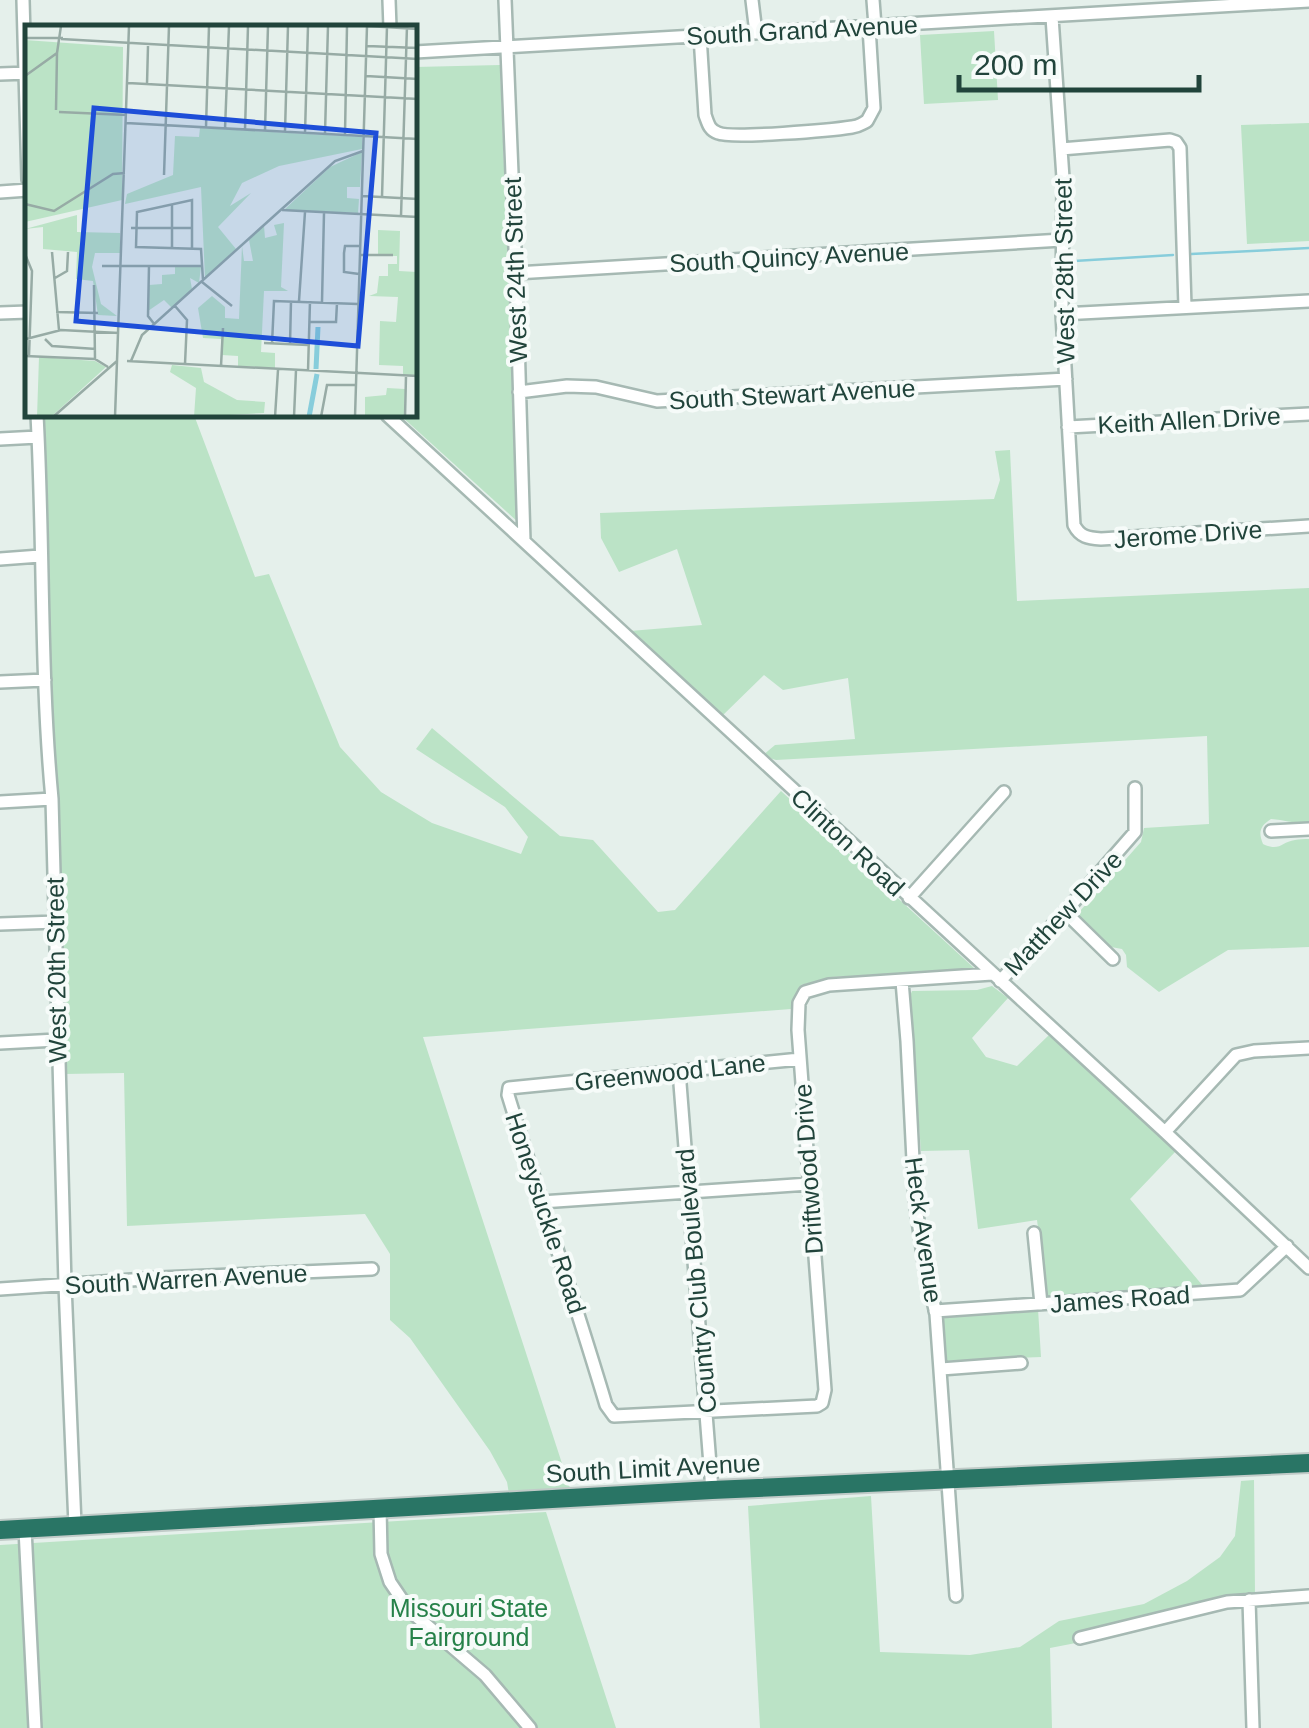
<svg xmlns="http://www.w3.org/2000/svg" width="1309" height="1728" viewBox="0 0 1309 1728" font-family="Arial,sans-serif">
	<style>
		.green { fill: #bbe3c6 }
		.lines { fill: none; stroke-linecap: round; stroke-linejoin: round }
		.stream { stroke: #87cddb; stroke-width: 2.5 }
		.minor-casing { stroke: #a6b9b3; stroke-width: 16 }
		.highway-casing { stroke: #c1cbc8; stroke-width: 22 }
		.minor { stroke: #fff; stroke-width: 11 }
		.highway { stroke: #297565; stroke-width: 18 }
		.labels { text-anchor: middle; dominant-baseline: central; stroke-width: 8; stroke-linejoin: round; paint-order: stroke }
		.street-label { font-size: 25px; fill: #21443b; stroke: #f6fbf9 }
		.park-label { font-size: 25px; fill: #268149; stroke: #f6fbf9 }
		.inset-river { fill: none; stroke: #87cddb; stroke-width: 5 }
		.inset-road { fill: none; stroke: #97aba5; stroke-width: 2.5 }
		.view { fill: #1d4ed8; fill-opacity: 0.15; stroke: #1d4ed8; stroke-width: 5 }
		.inset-edge { fill: none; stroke: #21443b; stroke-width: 5 }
	</style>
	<rect width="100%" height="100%" fill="#e5f0eb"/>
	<path class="green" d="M994,31l4,69 -74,4 -4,-69z
		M500,65l18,457 -118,-107h15v-348z
		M1309,123v118l-62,3 -6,-119z
		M43,415h151l61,162 14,-3 71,173 41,45 51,31 89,31 7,-17 -23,-30 -89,-58 16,-21 128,108 33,4 65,72 17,-2 106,-119 193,177 -21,4 -121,5 -31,8 -10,24 -368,28 147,451 -61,6 -2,-12 -17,-31 -80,-113 -20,-18v-66l-25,-40 -238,12 -3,-153 -59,1z
		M1010,450l7,151 292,-13v235c-15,1 -23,-3 -38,-4 -11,7 -13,13 -8,25 17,8 18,-2 32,-4 4,-1 9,-1 14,-1v108l-81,3 -69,42 -32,-25 -1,-12 -4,-6 -11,-2 -31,-29v-7l61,-69 3,-14 65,-4 -2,-88 -431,24 -14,-4 13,-11 80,-6 -7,-61 -65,12 -19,-15 -43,42 -91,-86 72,-6 -25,-76 -58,23 -18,-34 -1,-25 394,-14 6,-19 -5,-29z
		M992,986l16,12 -36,40 14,19 31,9 32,-31 127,116 -46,48 78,93 -161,8 -10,-80 -59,9 -9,-79 -48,1 -12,-153 3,-7 65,-1z
		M1038,1309l3,48 -95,4 -3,-40 2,-5z
		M1254,1480l1,114 -174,42v6l-31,6 2,80h-292l-12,-222 123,-10 9,156 90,3 50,-8 39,-26 85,-17 43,-23 33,-24 15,-21 6,-55z
		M546,1512l70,216h-616v-183z"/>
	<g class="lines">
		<path class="stream" d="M1191,254l118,-6
			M1074,261l99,-6"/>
		<defs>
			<path id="minor" d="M23,0l5,180
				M389,0l1,28
				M505,0l11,273 8,268
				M752,0l4,33
				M873,0l2,26
				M1052,17l11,161 -1,136 12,211c6,12 14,13 27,14l208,-13
				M700,36l5,79c3,8 4,15 13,18 14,6 115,-3 134,-6 8,-1 7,-2 15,-6l7,-13 -5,-81
				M415,52l894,-51
				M0,74l28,-1
				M1061,149l109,-9 6,2 4,6 5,159
				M0,192l28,-2
				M516,273l546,-33
				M0,313l28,-1
				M1062,314l247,-13
				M519,392l48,-6 29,1 61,14 409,-22
				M37,415c7,128 3,257 15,384l13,486 10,240
				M387,415l778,717 144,136
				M1068,427l241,-13
				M0,439l38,-2
				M0,559l40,-3
				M0,682l45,-2
				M0,802l52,-3
				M1271,831l38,-2
				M909,898l95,-106
				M1065,912l48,47
				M0,924l56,-2
				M902,981l5,60 8,159 9,62 12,52 20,282
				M1000,981l65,-69 70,-80v-44
				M0,1043l57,-3
				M800,1059l-291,29 -1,7c32,104 67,206 98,310l8,11 203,-10 5,-3 3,-13 -27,-360 1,-27 6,-11 24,-7 163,-11
				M679,1071l33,419
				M1165,1132l71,-77 18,-4 55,-3
				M541,1202l268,-18
				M1034,1233l7,71
				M0,1289l160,-11 212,-9
				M935,1311l305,-21 47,-44
				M941,1369l80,-6
				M380,1508l1,46 9,28 19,28 76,65 45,53
				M25,1529l10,199
				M1249,1600l4,128
				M1080,1638l147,-36 82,-6"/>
			<path id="highway" d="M0,1530l712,-40 597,-27"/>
		</defs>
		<use href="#minor" class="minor-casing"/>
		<use href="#highway" class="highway-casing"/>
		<use href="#minor" class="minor"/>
		<use href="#highway" class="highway"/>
	</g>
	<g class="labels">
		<g class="street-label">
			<text transform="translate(802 30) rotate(-3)">South Grand Avenue</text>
			<text transform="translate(789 257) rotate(-3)">South Quincy Avenue</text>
			<text transform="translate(515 270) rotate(-92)">West 24th Street</text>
			<text transform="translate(1064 271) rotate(-91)">West 28th Street</text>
			<text transform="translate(792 394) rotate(-3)">South Stewart Avenue</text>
			<text transform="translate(1189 420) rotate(-3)">Keith Allen Drive</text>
			<text transform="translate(1188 534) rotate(-4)">Jerome Drive</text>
			<text transform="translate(848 842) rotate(43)">Clinton Road</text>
			<text transform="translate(1063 913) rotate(-47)">Matthew Drive</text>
			<text transform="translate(56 970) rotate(-91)">West 20th Street</text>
			<text transform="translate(670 1072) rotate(-6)">Greenwood Lane</text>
			<text transform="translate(808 1169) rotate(-94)">Driftwood Drive</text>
			<text transform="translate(546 1213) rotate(72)">Honeysuckle Road</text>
			<text transform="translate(924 1230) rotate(82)">Heck Avenue</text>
			<text transform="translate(186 1279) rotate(-3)">South Warren Avenue</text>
			<text transform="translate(696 1281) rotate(-95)">Country Club Boulevard</text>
			<text transform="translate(1120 1299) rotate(-4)">James Road</text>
			<text transform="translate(653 1468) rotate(-3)">South Limit Avenue</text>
		</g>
		<g class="park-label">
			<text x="469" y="1608">Missouri State<tspan x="469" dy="29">Fairground</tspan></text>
		</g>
	</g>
	<g transform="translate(25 25)">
		<rect width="392" height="392" fill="#e5f0eb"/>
		<path d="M0,15l98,7 -1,153 -97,22zM175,103l162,9v12l-83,17 -37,17 -12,23 21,-13 -33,34 18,22 -31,29 -4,-91 -76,17 2,-10 46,-19 2,-39 24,1zM337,127l-2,35h-13v11l12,1 -1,14 -74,-3 46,-43zM52,190v17l43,1v20h-25l-3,14 9,37 16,12 -19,-1 -5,-34 -17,-2 1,-27 -34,-3v-22l-18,2zM259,198l-3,64 7,4h-24l-3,61 14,1v15l-37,-2v-10l-16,-1 -1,-16 -18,-1 -5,-30 14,-12 13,11v11l14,1 3,-73 2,15h9l-4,-21 15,-14 1,12 12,-3 -3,-10zM353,205l22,1 -1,40 18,1 -2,103h-12v-9l-24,-1 1,-44 16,1 2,-25 -29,-1 8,-3 2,-17h9v-12h9v-8h-19zM150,241l26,1 -2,16 -9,-5 2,11 -20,19 -8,-8 -16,11 1,-26 13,-1v-9l13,-1zM14,332l56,4 11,6 -55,50h-14zM147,340l29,3 3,14 33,18 28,2 -1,11 -70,4 2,-29 -26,-16zM362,363l18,1 -1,26 -39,2v-20l21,-2z" fill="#bbe3c6"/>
		<path class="inset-river" d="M291,344l2,-42M284,392l8,-43"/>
		<path class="inset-road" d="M342,1l51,3M0,13h38M36,14l357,20M342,21l51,2M0,51l32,-23 4,-27M341,51l52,3M103,58l290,16M122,59l1,-38M31,85l1,-57M34,87l68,3M101,98l292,16M181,102l3,-101M200,104l4,-103M220,105l3,-104M240,105l3,-104M260,106l3,-105M280,108l3,-107M300,108l3,-107M320,109l2,-108M139,150l5,-149M337,171l56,3M357,172l5,-171M0,179l29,7 59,-37 12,-1M257,185l136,7M376,191l6,-190M106,203h61M147,223v-44M167,223v-48l-55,12 -1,35 65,2 2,31M27,227l7,78M0,229l7,17 -3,85M335,230h33M77,241h101M124,241l-1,50 7,9M334,249l-15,-2v-19l1,-7h15M30,253l12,-7 1,-19M177,257l30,24M69,260l1,74M274,276l6,-89M297,277l2,-89M150,281l12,14 -2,44M31,287l42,1M284,297h27l1,-19M1,314l35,-9 58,3M20,314l7,7 44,3M239,318l44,2M247,319l2,-43 84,3M265,319l1,-43M0,331l70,3 13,8M102,336l291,15M106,336l11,-26 193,-174 28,-10M196,341l2,-38M283,346l2,-70M28,392l64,-56M90,392l14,-391M250,392l3,-47M269,392l2,-47M296,392l6,-32h29M330,392l12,-391M380,392l1,-41"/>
		<path class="view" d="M69,83l282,25 -18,213 -282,-25z"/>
		<rect width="392" height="392" class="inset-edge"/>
	</g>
	<path d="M959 75v15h240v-15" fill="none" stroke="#21443b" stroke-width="5"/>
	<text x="974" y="75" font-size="30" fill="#21443b" stroke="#f6fbf9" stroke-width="8" paint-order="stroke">200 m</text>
</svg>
